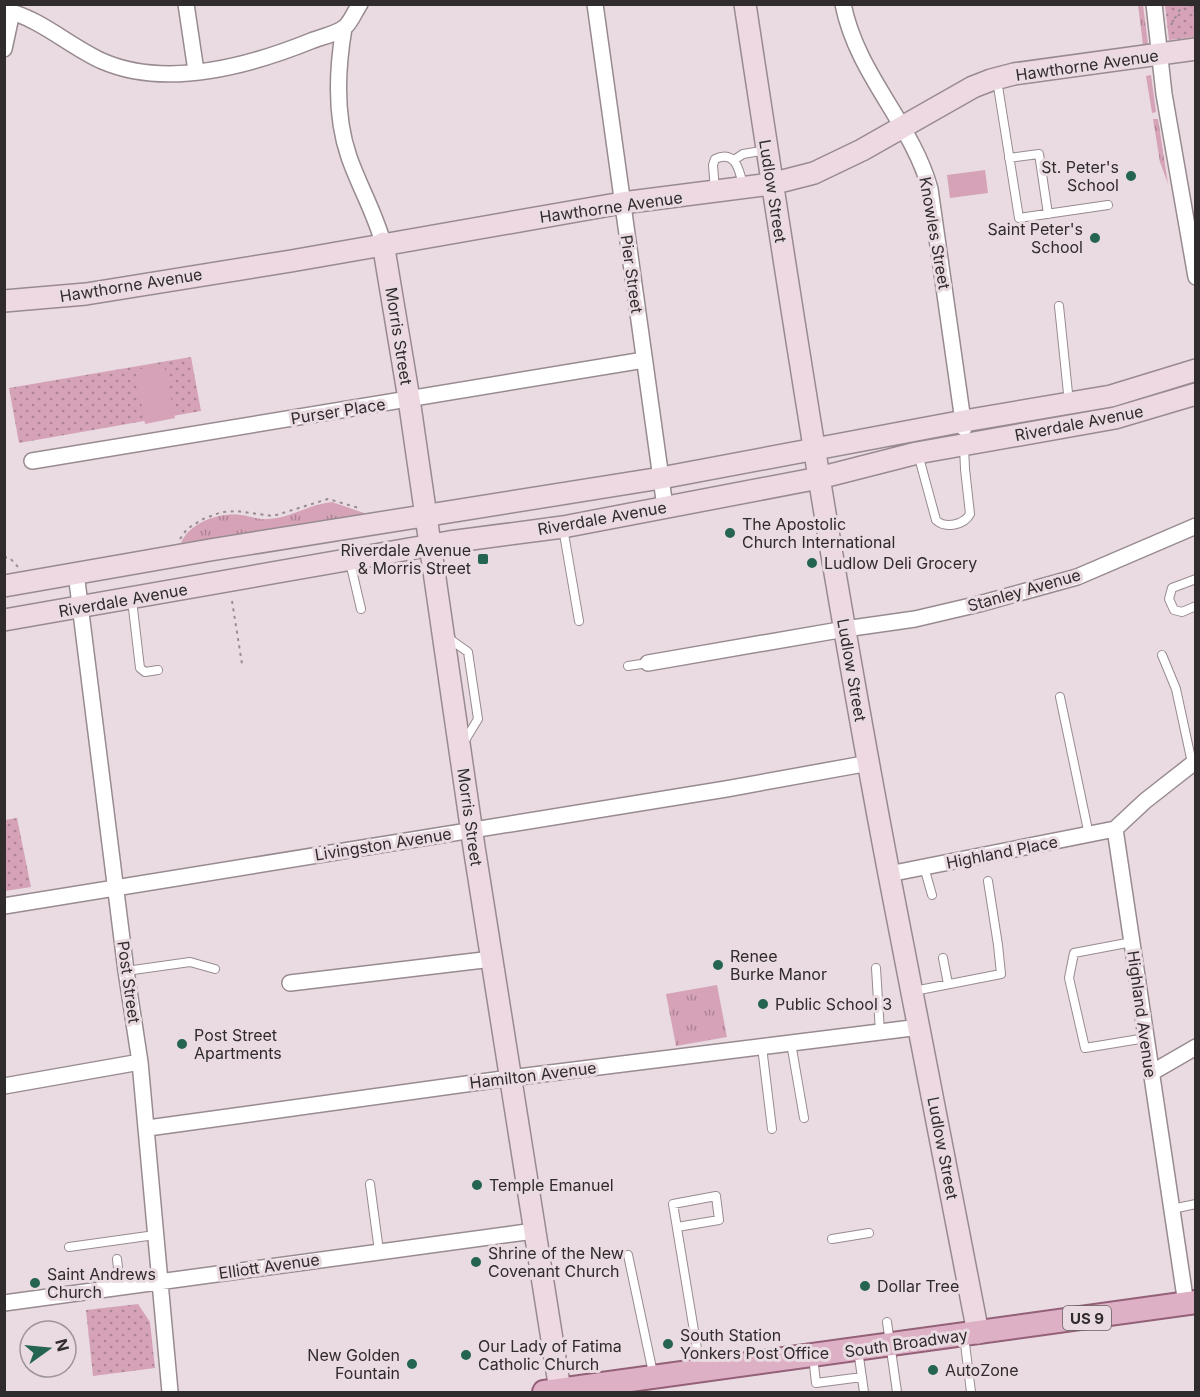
<svg xmlns="http://www.w3.org/2000/svg" width="1200" height="1397" viewBox="0 0 1200 1397" font-family="Inter,sans-serif">
	<style>
		.grass { fill: url(#grass-tufts) }
		.park { fill: url(#park-dots) }
		.garden { fill: #d5a2b8 }
		.lines { fill: none; stroke-linecap: round; stroke-linejoin: round }
		.lane-casing { stroke: #988b90; stroke-width: 10 }
		.street-casing { stroke: #988b90; stroke-width: 18 }
		.secondary-casing { stroke: #988b90; stroke-width: 24 }
		.primary-casing { stroke: #936077; stroke-width: 26 }
		.path { stroke: #978d91; stroke-width: 2; stroke-dasharray: 3 4.5; stroke-linecap: butt }
		.lane { stroke: #fff; stroke-width: 8 }
		.street { stroke: #fff; stroke-width: 15 }
		.secondary { stroke: #eed8e2; stroke-width: 21 }
		.primary { stroke: #deb0c5; stroke-width: 22 }
		.poi-dot { fill: #246451; stroke: #e9dbe1; stroke-width: 2 }
		.labels { text-anchor: middle; dominant-baseline: central; stroke-width: 6; stroke-linejoin: round; paint-order: stroke }
		.shield { fill: #e9dbe1; stroke: #686063; stroke-width: 1.5 }
		.shield-label { font-size: 15px; font-weight: bold; fill: #302b2d }
		.street-label { font-size: 16px; fill: #302b2d; stroke: #e9dbe1 }
		.poi-label { font-size: 16px; fill: #302b2d; stroke: #e9dbe1; text-anchor: start }
	</style>
	<defs>
		<pattern id="grass-tufts" width="24" height="20" patternUnits="userSpaceOnUse" patternTransform="scale(1.5)"><rect width="24" height="20" fill="#d5a2b8"/><path d="M3 7l-1-3M5 7V3M7 7l1-3M15 17l-1-3M17 17v-4M19 17l1-3" fill="none" stroke="#ad8496"/></pattern>
		<pattern id="park-dots" width="8" height="8" patternUnits="userSpaceOnUse" patternTransform="scale(1.5)"><rect width="8" height="8" fill="#d5a2b8"/><path d="M2 2h.1M6 6h.1" fill="none" stroke="#ad8496" stroke-width="1.8" stroke-linecap="round"/></pattern>
	</defs>
	<rect width="100%" height="100%" fill="#e9dbe1"/>
	<path class="grass" d="M1138,5h5l5,39 -5,1z
		M1151,75l5,37 -4,1 -6,-37z
		M1153,119h5l10,65 -8,-22z
		M332,502l35,12 -186,29c8,-20 38,-31 60,-28 9,1 18,5 27,4 23,-1 42,-15 64,-17z
		M717,985l10,52 -51,9 -10,-52z"/>
	<path class="park" d="M1165,5h30v32l-26,3z
		M191,357l10,54 -182,32 -10,-55z
		M17,818l14,69 -26,4v-71z
		M138,1304l12,18 5,46 -62,8 -7,-66z"/>
	<path class="garden" d="M985,170l3,23 -38,5 -3,-23z
		M164,364l11,54 -30,6 -10,-54z"/>
	<g class="lines">
		<defs>
			<path id="lane" d="M997,80l22,138 89,-13
				M1009,158l30,-4 9,60
				M734,160l9,-6 24,-4
				M715,191l-2,-26 2,-6c21,-10 25,13 28,27
				M1059,306l10,97
				M918,454l18,66c9,9 28,5 34,-6l-5,-45 -1,-23
				M563,528l16,93
				M350,562l11,47
				M1196,579l-24,9 -3,11 5,11 8,2 14,-6
				M132,600l8,68 5,4 13,-2
				M447,637l21,15 10,67 -14,23
				M1162,655l14,34 16,74
				M628,666l20,-3
				M1060,697l29,138
				M924,867l8,28
				M1132,942l-58,11 -5,25 16,70 61,-10
				M943,958l5,26
				M876,968l4,64
				M126,971l64,-9 25,7
				M914,991l87,-17 -3,-29 -10,-64
				M791,1043l13,75
				M762,1047l10,82
				M370,1184l9,67
				M1172,1209l24,-5
				M677,1227l42,-7 -3,-24 -43,8 27,163
				M832,1239l37,-6
				M69,1247l86,-12
				M628,1255l25,118
				M117,1259l3,27
				M887,1322l10,70
				M964,1336l7,56
				M858,1350l6,42
				M813,1356l3,27 46,-6"/>
			<path id="street" d="M186,4l10,67
				M595,4l70,503
				M843,4c14,71 69,119 87,185l34,239
				M1154,4l10,90 32,183
				M4,10c36,8 65,36 98,51 64,28 147,5 209,-20 10,-4 26,-7 34,-14 6,-5 10,-16 15,-23
				M344,28c-7,41 -9,89 5,129 10,29 26,56 34,86
				M4,49l8,-37
				M32,461l612,-101
				M76,573l50,398 14,91 30,330
				M648,663l197,-34 70,-10 64,-15 98,-27 119,-51
				M1115,829l71,475
				M1115,829l30,-28 51,-40
				M889,874l226,-45
				M4,906l722,-117 143,-26
				M290,983l202,-24
				M1151,1073l45,-26
				M4,1086l136,-24
				M148,1128l362,-50 410,-51
				M4,1303l530,-72"/>
			<path id="secondary" d="M745,4c44,291 89,581 144,870 29,153 59,306 89,459
				M383,243l26,156 65,448 86,543
				M4,301l82,-7 205,-33 331,-58 149,-19 43,-11 48,-23 111,-63 18,-7 23,-6 182,-25
				M4,586l206,-36 451,-72 303,-57 147,-25 85,-26
				M4,620l445,-78 114,-15 256,-49 98,-25 198,-35 81,-24"/>
			<path id="primary" d="M544,1392l652,-90"/>
		</defs>
		<use href="#lane" class="lane-casing"/>
		<use href="#street" class="street-casing"/>
		<use href="#secondary" class="secondary-casing"/>
		<use href="#primary" class="primary-casing"/>
		<path class="path" d="M1190,4l6,10
			M1171,25l12,-21
			M180,539l7,-10 16,-10 19,-7 14,-1 37,5 55,-17 31,9
			M4,557l6,1 8,9
			M232,601l10,63"/>
		<use href="#lane" class="lane"/>
		<use href="#street" class="street"/>
		<use href="#secondary" class="secondary"/>
		<use href="#primary" class="primary"/>
	</g>
	<g class="poi-dot">
		<circle cx="1131" cy="176" r="6"/>
		<circle cx="1095" cy="238" r="6"/>
		<circle cx="730" cy="533" r="6"/>
		<rect x="477" y="553" width="12" height="12" rx="3"/>
		<circle cx="812" cy="563" r="6"/>
		<circle cx="718" cy="965" r="6"/>
		<circle cx="763" cy="1004" r="6"/>
		<circle cx="182" cy="1044" r="6"/>
		<circle cx="477" cy="1185" r="6"/>
		<circle cx="476" cy="1262" r="6"/>
		<circle cx="35" cy="1283" r="6"/>
		<circle cx="865" cy="1286" r="6"/>
		<circle cx="668" cy="1344" r="6"/>
		<circle cx="466" cy="1355" r="6"/>
		<circle cx="412" cy="1364" r="6"/>
		<circle cx="933" cy="1370" r="6"/>
	</g>
	<g class="labels">
		<rect class="shield" x="1063" y="1306" width="48" height="24" rx="4.5"/>
		<g class="shield-label">
			<text x="1087" y="1318">US 9</text>
		</g>
		<g class="street-label">
			<text transform="translate(1087 65) rotate(-8)">Hawthorne Avenue</text>
			<text transform="translate(773 191) rotate(81)">Ludlow Street</text>
			<text transform="translate(611 207) rotate(-8)">Hawthorne Avenue</text>
			<text transform="translate(935 233) rotate(80)">Knowles Street</text>
			<text transform="translate(632 274) rotate(82)">Pier Street</text>
			<text transform="translate(131 285) rotate(-9)">Hawthorne Avenue</text>
			<text transform="translate(399 336) rotate(81)">Morris Street</text>
			<text transform="translate(338 411) rotate(-9)">Purser Place</text>
			<text transform="translate(1079 423) rotate(-11)">Riverdale Avenue</text>
			<text transform="translate(602 518) rotate(-10)">Riverdale Avenue</text>
			<text transform="translate(1024 590) rotate(-16)">Stanley Avenue</text>
			<text transform="translate(123 600) rotate(-10)">Riverdale Avenue</text>
			<text transform="translate(852 670) rotate(80)">Ludlow Street</text>
			<text transform="translate(470 817) rotate(82)">Morris Street</text>
			<text transform="translate(383 844) rotate(-9)">Livingston Avenue</text>
			<text transform="translate(1002 852) rotate(-11)">Highland Place</text>
			<text transform="translate(129 982) rotate(82)">Post Street</text>
			<text transform="translate(1142 1014) rotate(82)">Highland Avenue</text>
			<text transform="translate(533 1075) rotate(-7)">Hamilton Avenue</text>
			<text transform="translate(943 1148) rotate(79)">Ludlow Street</text>
			<text transform="translate(269 1266) rotate(-8)">Elliott Avenue</text>
			<text transform="translate(906 1343) rotate(-8)">South Broadway</text>
		</g>
		<g class="poi-label">
			<text x="1119" y="167" text-anchor="end">St. Peter's<tspan x="1119" dy="18">School</tspan></text>
			<text x="1083" y="229" text-anchor="end">Saint Peter's<tspan x="1083" dy="18">School</tspan></text>
			<text x="742" y="524">The Apostolic<tspan x="742" dy="18">Church International</tspan></text>
			<text x="471" y="550" text-anchor="end">Riverdale Avenue<tspan x="471" dy="18">&amp; Morris Street</tspan></text>
			<text x="824" y="563">Ludlow Deli Grocery</text>
			<text x="730" y="956">Renee<tspan x="730" dy="18">Burke Manor</tspan></text>
			<text x="775" y="1004">Public School 3</text>
			<text x="194" y="1035">Post Street<tspan x="194" dy="18">Apartments</tspan></text>
			<text x="489" y="1185">Temple Emanuel</text>
			<text x="488" y="1253">Shrine of the New<tspan x="488" dy="18">Covenant Church</tspan></text>
			<text x="47" y="1274">Saint Andrews<tspan x="47" dy="18">Church</tspan></text>
			<text x="877" y="1286">Dollar Tree</text>
			<text x="680" y="1335">South Station<tspan x="680" dy="18">Yonkers Post Office</tspan></text>
			<text x="478" y="1346">Our Lady of Fatima<tspan x="478" dy="18">Catholic Church</tspan></text>
			<text x="400" y="1355" text-anchor="end">New Golden<tspan x="400" dy="18">Fountain</tspan></text>
			<text x="945" y="1370">AutoZone</text>
		</g>
	</g>
	<rect width="1200" height="1397" fill="none" stroke="#302b2d" stroke-width="12"/>
	<g transform="translate(48 1349) rotate(75)"><circle r="28" fill="#e9dbe1" stroke="#9f9599" stroke-width="1.5"/>
	<path d="M0-4.5L10 22L0 15L-10 22Z" fill="#246451"/>
	<text y="-9" font-size="16" font-weight="bold" text-anchor="middle" fill="#302b2d">N</text>
	</g>
</svg>
